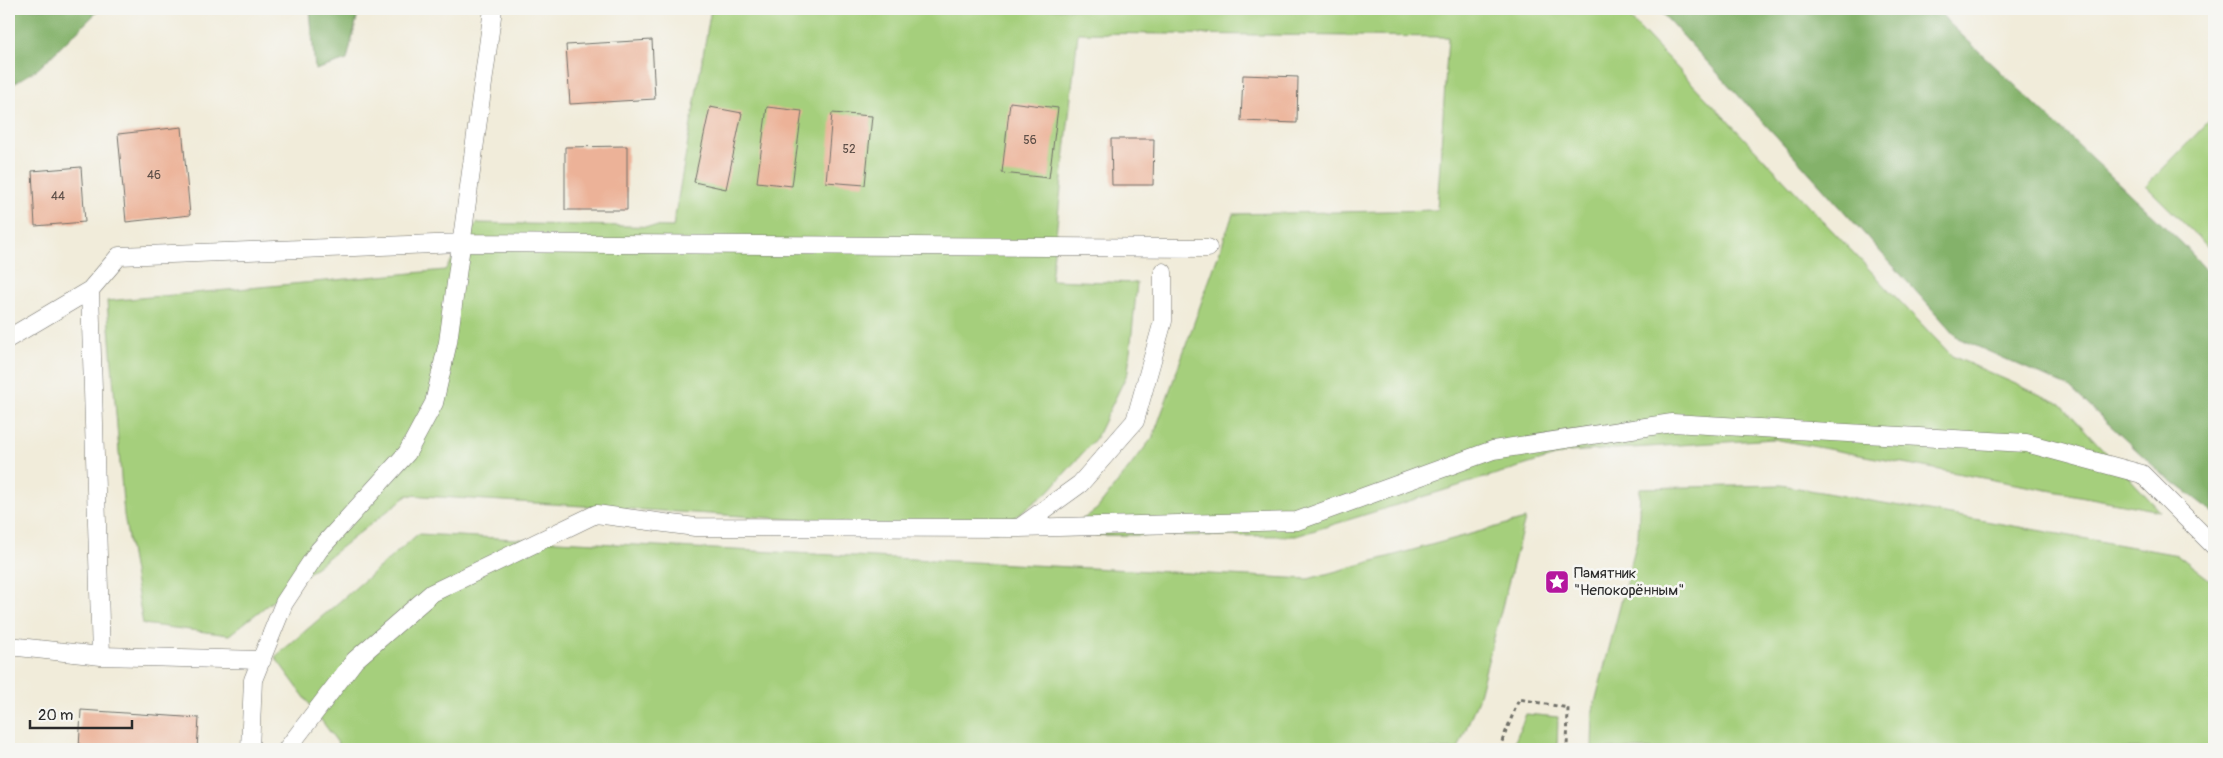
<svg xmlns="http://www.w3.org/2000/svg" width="2223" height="758" viewBox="0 0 2223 758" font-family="Pangolin,sans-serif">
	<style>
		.green { fill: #a5cf7b; stroke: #687d53 }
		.forest { fill: #84b26b; stroke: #586e4b }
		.building { fill: #ecb298 }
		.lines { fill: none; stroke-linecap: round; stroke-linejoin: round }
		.lane-casing { stroke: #706f68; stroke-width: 19 }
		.path { stroke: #706f68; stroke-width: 3; stroke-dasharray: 4 4; stroke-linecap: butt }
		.lane { stroke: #fff; stroke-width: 18 }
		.labels { text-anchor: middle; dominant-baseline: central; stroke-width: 5; stroke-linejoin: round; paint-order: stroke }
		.number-label { font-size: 12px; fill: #5b4d46 }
		.poi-label { font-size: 15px; fill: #2b2b2b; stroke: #f6f6f2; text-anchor: start }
	</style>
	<rect width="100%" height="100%" fill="#f6f6f2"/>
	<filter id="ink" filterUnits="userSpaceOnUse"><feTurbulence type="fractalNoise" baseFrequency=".02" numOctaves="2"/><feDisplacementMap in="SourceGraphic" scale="10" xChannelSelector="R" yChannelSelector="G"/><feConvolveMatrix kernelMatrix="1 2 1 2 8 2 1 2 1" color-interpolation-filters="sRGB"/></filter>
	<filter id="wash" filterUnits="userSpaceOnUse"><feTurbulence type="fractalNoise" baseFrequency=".0096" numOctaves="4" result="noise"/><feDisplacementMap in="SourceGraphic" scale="20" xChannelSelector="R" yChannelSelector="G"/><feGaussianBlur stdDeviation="1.12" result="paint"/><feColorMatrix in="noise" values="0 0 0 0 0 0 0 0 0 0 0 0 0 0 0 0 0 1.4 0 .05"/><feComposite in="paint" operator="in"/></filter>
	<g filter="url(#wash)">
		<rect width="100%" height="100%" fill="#f1ecda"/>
		<path class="green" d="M711,9h910l331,347 109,48 99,107 -386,-72 -206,13 -272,84 -235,-1 36,-26 56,-72 80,-223 204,-4 11,-173 -370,-4 -27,247 86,3 -9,89 -32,66 -47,53 -54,41 -587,-37 -179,140 -86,-11 -19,-109 -17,-214 338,-31 32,-47 196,4z
			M2214,116v137l-68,-67z
			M1781,485l397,70 36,28v166h-622l1,-39 45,-173 2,-49z
			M1525,519l-47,180 -20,50h-1121l1,-6 -63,-86 143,-123 890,45z
			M1526,714l32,3 -1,32h-45z"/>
		<path class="forest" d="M9,9h94l-6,3 -58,56 -30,19z
			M310,9h49l-12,51 -32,10z
			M1658,9h279l11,13 236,223 30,34v234l-54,-41 -91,-85 -111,-49 -181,-201z"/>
		<g id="blocks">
			<path class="building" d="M652,40l3,59 -85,5 -4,-59z
				M1243,75l55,2 -1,46 -56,-2z
				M1010,102l48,6 -9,70 -47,-5z
				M710,107l32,6 -16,76 -32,-7z
				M767,107l35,4 -10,75 -35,-4z
				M832,113l40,3 -7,69 -39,-3z
				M182,127l8,88 -64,7 -8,-88z
				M1111,139h43l-1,46h-41z
				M627,146v64h-62v-63z
				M81,167l4,55 -50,4 -3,-55z
				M81,710l118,8 -2,31h-118z"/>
		</g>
	</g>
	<g filter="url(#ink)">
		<use href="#blocks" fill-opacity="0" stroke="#706f68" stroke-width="1"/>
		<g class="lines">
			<defs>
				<path id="lane" d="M9,338l81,-48
					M1019,528l61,-44 55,-63 28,-100v-49
					M9,646l92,10
					M262,660l-161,-4 -11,-366 29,-34 342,-13 747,5
					M250,749l3,-69 31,-77 35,-53 88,-97 27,-50 14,-61 45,-333
					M287,749l68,-89 77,-67 164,-79 99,13 324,1 278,-7 196,-71 179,-27 354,20 116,31 72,72"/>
			</defs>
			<use href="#lane" class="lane-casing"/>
			<path class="path" d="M1499,749l20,-50 49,9 -1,41"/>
			<use href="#lane" class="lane"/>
		</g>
	</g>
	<defs>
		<symbol id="sight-square" viewBox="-11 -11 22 22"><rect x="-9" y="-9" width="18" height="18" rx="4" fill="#b5179e" stroke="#f6f6f2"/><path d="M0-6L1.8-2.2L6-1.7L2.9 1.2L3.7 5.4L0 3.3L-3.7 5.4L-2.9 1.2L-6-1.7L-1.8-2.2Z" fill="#fff"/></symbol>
	</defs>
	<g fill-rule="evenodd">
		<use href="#sight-square" x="1543" y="568" width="28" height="28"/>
	</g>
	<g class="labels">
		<g class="number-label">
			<text x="1030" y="140">56</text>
			<text x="849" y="149">52</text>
			<text x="154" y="175">46</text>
			<text x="58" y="196">44</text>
		</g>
		<g class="poi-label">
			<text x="1574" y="573">Памятник<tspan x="1574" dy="17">"Непокорённым"</tspan></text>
		</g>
	</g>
	<rect width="2223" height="758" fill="none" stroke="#f6f6f2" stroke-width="30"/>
	<path d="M30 720v8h102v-8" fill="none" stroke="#2b2b2b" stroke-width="2.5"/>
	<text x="38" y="720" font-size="15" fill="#2b2b2b" stroke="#f6f6f2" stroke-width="4" paint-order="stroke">20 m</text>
</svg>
